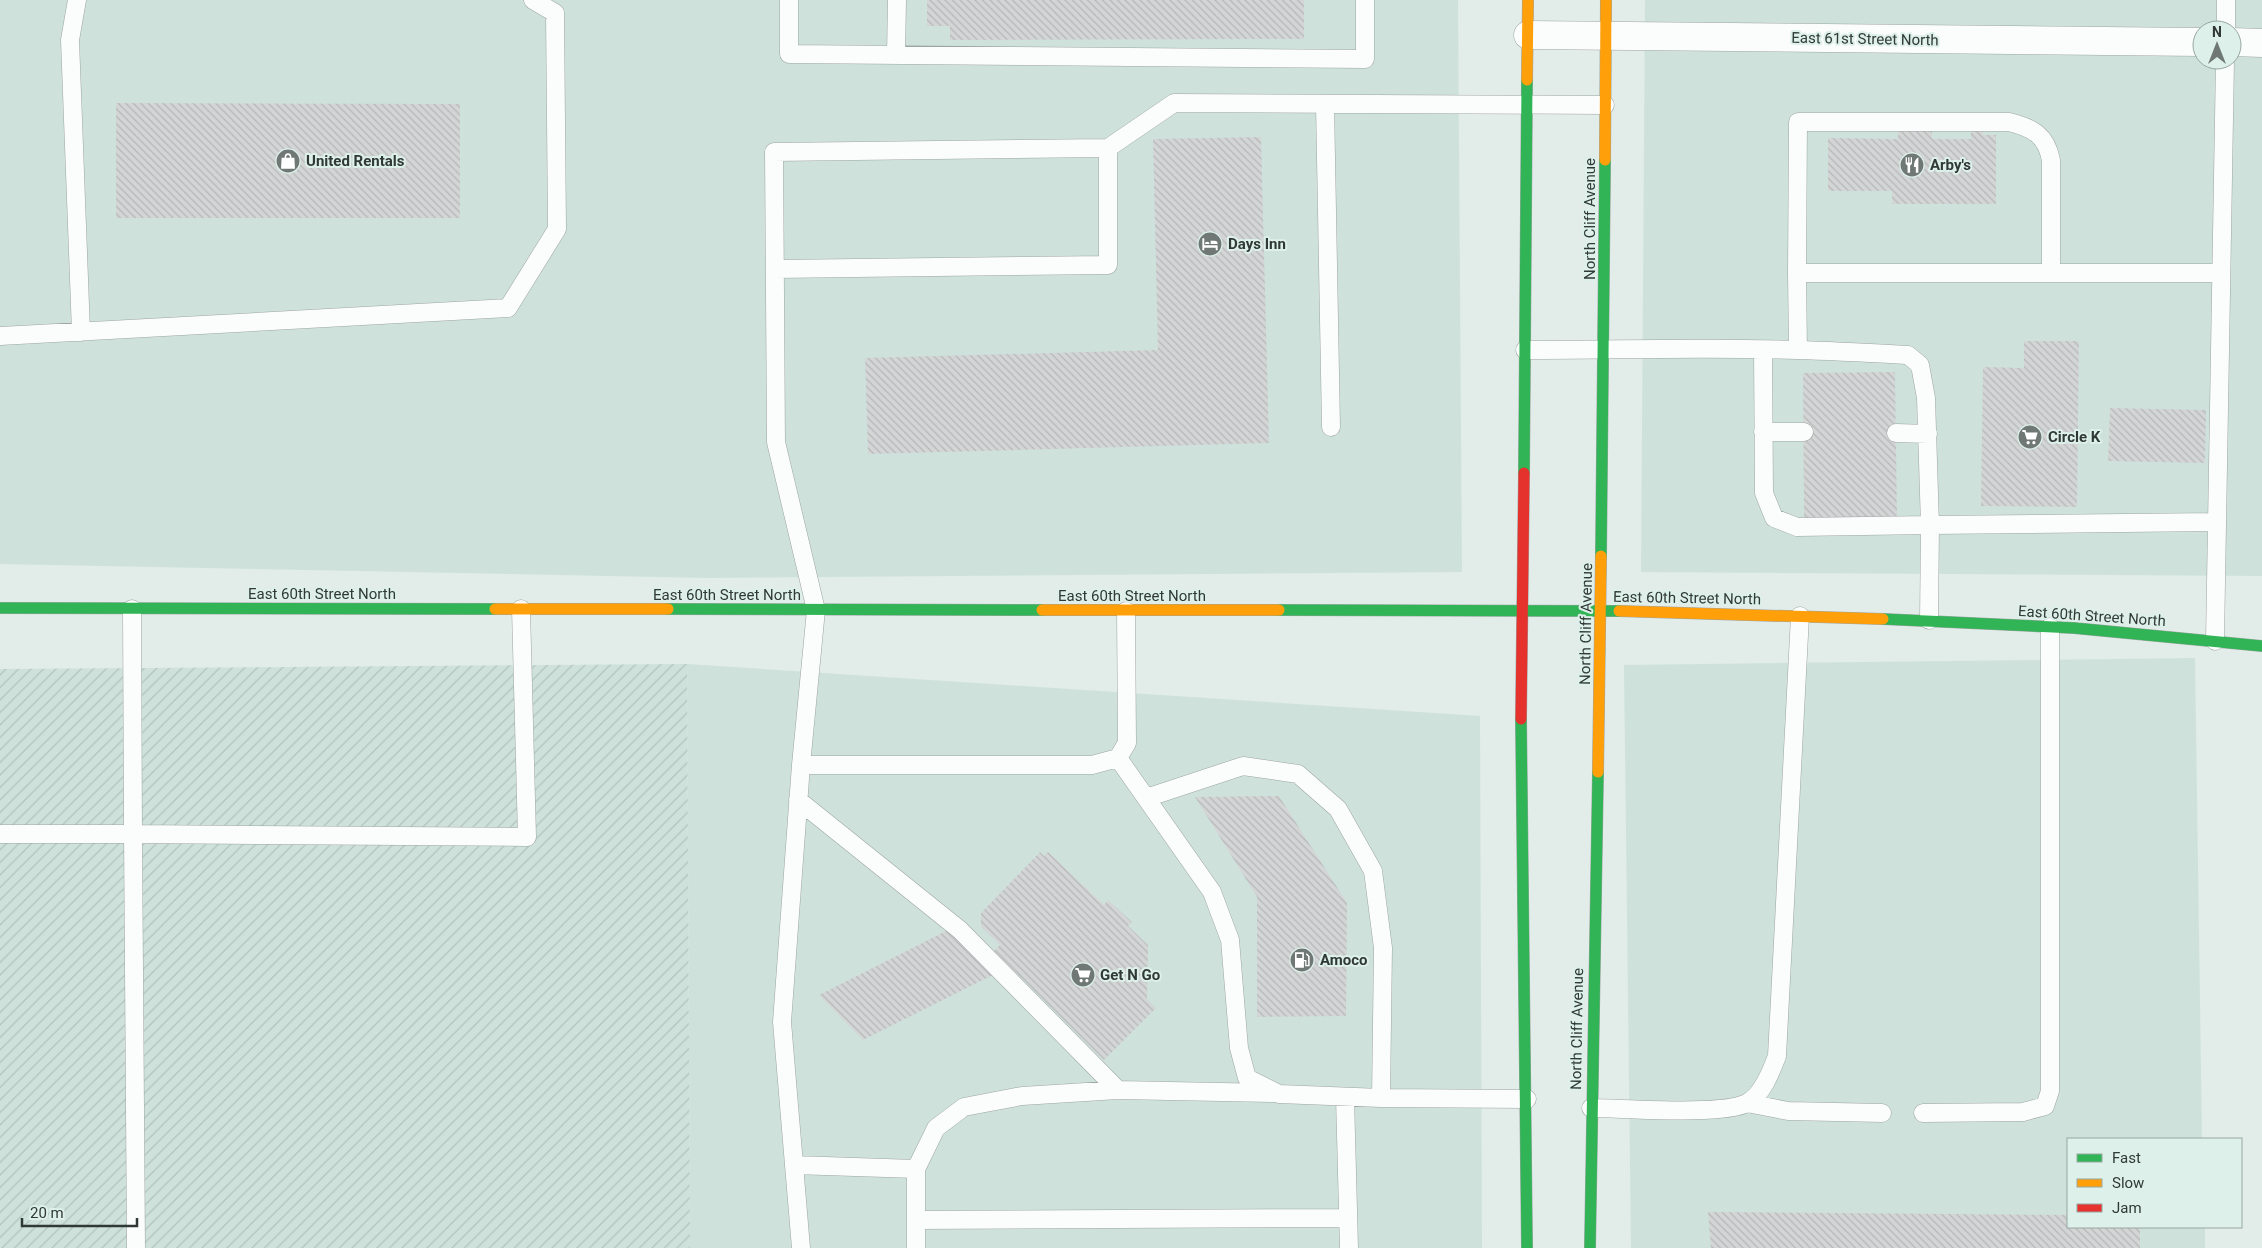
<svg xmlns="http://www.w3.org/2000/svg" width="2262" height="1248" viewBox="0 0 2262 1248" font-family="Roboto,sans-serif">
	<style>
		.built { fill: #cee2db; fill-rule: evenodd }
		.industrial { fill: url(#industrial-furrows) }
		.building { fill: url(#building-back-hatch) }
		.lines { fill: none; stroke-linecap: round; stroke-linejoin: round }
		.lane-casing { stroke: #9da5a3; stroke-width: 19 }
		.street-casing { stroke: #9da5a3; stroke-width: 29 }
		.fast-casing { stroke: #9da5a3; stroke-width: 12 }
		.slow-casing { stroke: #9da5a3; stroke-width: 12 }
		.jam-casing { stroke: #9da5a3; stroke-width: 12 }
		.lane { stroke: #fbfcfc; stroke-width: 18 }
		.street { stroke: #fbfcfc; stroke-width: 28 }
		.fast { stroke: #30b455; stroke-width: 11 }
		.slow { stroke: #ff9f0a; stroke-width: 11 }
		.jam { stroke: #e5322d; stroke-width: 11 }
		.labels { text-anchor: middle; dominant-baseline: central; stroke-width: 4; stroke-linejoin: round; paint-order: stroke }
		.street-label { font-size: 15px; fill: #313936; stroke: #ddf1ea }
		.poi-label { font-size: 15px; font-weight: bold; fill: #313936; stroke: #ddf1ea; text-anchor: start }
	</style>
	<defs>
		<pattern id="industrial-furrows" width="10" height="10" patternUnits="userSpaceOnUse" patternTransform="scale(1.25)"><rect width="10" height="10" fill="#cee2db"/><path d="M-1 1l2-2M0 10L10 0M9 11l2-2" fill="none" stroke="#b1c3bd"/></pattern>
		<pattern id="building-back-hatch" width="6" height="6" patternUnits="userSpaceOnUse" patternTransform="scale(1.25)"><rect width="6" height="6" fill="#d3d5d6"/><path d="M-1 5l2 2M0 0l6 6M5-1l2 2" fill="none" stroke="#b6b8b8"/></pattern>
	</defs>
	<rect width="100%" height="100%" fill="#e2ece9"/>
	<path class="built" d="M0,0h1458l4,572 -754,6 -708,-14z
		M1645,0h617v576l-621,-4zM2202,30h30v30h-30z
		M2195,658l7,481h-134v88h137v21h-574l-7,-583z
		M687,664l793,52 2,532h-792z"/>
	<path class="industrial" d="M687,664l3,584h-690v-579z"/>
	<path class="building" d="M927,0h377v39l-354,1v-14h-23z
		M116,103l344,1v114h-344z
		M1971,127l12,1v7h13v69h-104v-13h-64v-53l70,1v-9h34v9h39z
		M1261,137l8,306 -401,11 -3,-96 293,-8 -5,-211z
		M2024,341h55l-2,166 -96,-1 2,-139 41,1z
		M1895,372l2,146 -93,1 -1,-146z
		M2110,408l96,2 -1,53 -97,-2z
		M1279,796l68,107 -1,113 -89,1v-120l-62,-100z
		M1040,852l4,4 4,-4 56,53 4,-5 24,22 -4,4 20,19 -1,54 9,9 -52,52 -110,-109 6,-6 -19,-18v-14z
		M950,929l47,44 -134,67 -44,-45z
		M1708,1212l360,3v12h72v21h-429z"/>
	<g class="lines">
		<defs>
			<path id="lane" d="M77,0l-7,40 11,292
				M789,0v54l576,5v-59
				M2226,30v-30
				M896,55l1,-55
				M1325,104l6,323
				M775,269l333,-4v-117
				M1797,273l1,-151h211c24,6 37,13 42,38v113
				M0,336l508,-28 49,-79 -2,-216 -22,-13
				M1525,350c91,0 182,-3 273,0 37,1 73,3 110,5l12,10 6,33 4,127 -133,2 -23,-9 -10,-25 -1,-143
				M1798,350l-1,-77h423
				M1763,432h41
				M1896,433l32,1
				M1929,620l1,-95 286,-3
				M2215,641l10,-581
				M1118,758l94,134 18,48 9,108 8,30 32,16 102,4 146,1
				M801,765h291l26,-7 9,-15 -1,-132
				M1146,798l97,-32 55,8 40,35 35,62 10,77 -2,150
				M798,800l162,130 158,160
				M0,834h133l-1,-225
				M1345,1097l4,151
				M1747,1103l41,8 94,2
				M1591,1108c32,0 131,8 156,-5 15,-8 24,-31 30,-47l23,-440
				M1923,1113l100,-1 22,-6 5,-15v-464
				M794,1165l122,4 20,-41 28,-21 58,-11 96,-6 154,3
				M916,1220l432,-2
				M136,1248l-3,-414 394,3 -6,-228
				M801,1248l-19,-226 19,-257 15,-155 -40,-168 -2,-290 334,-4 66,-45 431,2
				M916,1248v-79"/>
			<path id="street" d="M1528,35l674,7
				M2232,42l30,1"/>
			<path id="fast" d="M1524,473l3,-393
				M1601,556l4,-396
				M0,608l495,1
				M668,609l374,1
				M1279,610l340,1
				M1883,619l191,9 188,18
				M1521,719l6,529
				M1590,1248l8,-476"/>
			<path id="slow" d="M1527,80l1,-80
				M1605,160l1,-160
				M495,609h173
				M1042,610h237
				M1619,611l264,8
				M1598,772l3,-216"/>
			<path id="jam" d="M1521,719l3,-246"/>
		</defs>
		<use href="#lane" class="lane-casing"/>
		<use href="#street" class="street-casing"/>
		<use href="#fast" class="fast-casing"/>
		<use href="#slow" class="slow-casing"/>
		<use href="#jam" class="jam-casing"/>
		<use href="#lane" class="lane"/>
		<use href="#street" class="street"/>
		<use href="#fast" class="fast"/>
		<use href="#slow" class="slow"/>
		<use href="#jam" class="jam"/>
	</g>
	<defs>
		<symbol id="shop-disc" viewBox="-11 -11 22 22"><circle r="9.5" fill="#6f7875" stroke="#ddf1ea"/><path d="M-5-2.5h2.3a2.7 3.5 0 0 1 5.4 0H5L5.5 6h-11ZM-1.5-2.5h3a1.5 2.3 0 0 0-3 0Z" fill="#fff"/></symbol>
		<symbol id="restaurant-disc" viewBox="-11 -11 22 22"><circle r="9.5" fill="#6f7875" stroke="#ddf1ea"/><path d="M-5-6h1v4h1v-4h1v4h1v-4h1v5L-1.5 .5V6h-2V.5L-5-1ZM5-6V6H3V1.5H1.5Q1.5-4 5-6Z" fill="#fff"/></symbol>
		<symbol id="hotel-disc" viewBox="-11 -11 22 22"><circle r="9.5" fill="#6f7875" stroke="#ddf1ea"/><path d="M-6-4.5h1.5V1H6V5H4.5V3h-9V5H-6ZM-4 0a1.8 1.8 0 1 1 3.6 0ZM.5 0V-2.5h3Q6-2.5 6 0Z" fill="#fff"/></symbol>
		<symbol id="supermarket-disc" viewBox="-11 -11 22 22"><circle r="9.5" fill="#6f7875" stroke="#ddf1ea"/><path d="M-6-5.5h2.5l.6 2H6L4.5 2H-2.5L-4.4-4H-6ZM-1.5 3.2a1.3 1.3 0 1 0 .1 0ZM3 3.2a1.3 1.3 0 1 0 .1 0Z" fill="#fff"/></symbol>
		<symbol id="fuel-disc" viewBox="-11 -11 22 22"><circle r="9.5" fill="#6f7875" stroke="#ddf1ea"/><path d="M-5.5-6h7V0h2V4h1.3V-2.5L3-4.5l.8-.8L6-3V5H2.5V1h-1V6h-7ZM-4.2-4.7v3.2H.2V-4.7Z" fill="#fff"/></symbol>
	</defs>
	<g fill-rule="evenodd">
		<use href="#shop-disc" x="274" y="147" width="28" height="28"/>
		<use href="#restaurant-disc" x="1898" y="151" width="28" height="28"/>
		<use href="#hotel-disc" x="1196" y="230" width="28" height="28"/>
		<use href="#supermarket-disc" x="2016" y="423" width="28" height="28"/>
		<use href="#fuel-disc" x="1288" y="946" width="28" height="28"/>
		<use href="#supermarket-disc" x="1069" y="961" width="28" height="28"/>
	</g>
	<g class="labels">
		<g class="street-label">
			<text transform="translate(1865 39) rotate(1)">East 61st Street North</text>
			<text transform="translate(1590 219) rotate(-90)">North Cliff Avenue</text>
			<text x="322" y="594">East 60th Street North</text>
			<text x="727" y="595">East 60th Street North</text>
			<text x="1132" y="596">East 60th Street North</text>
			<text transform="translate(1687 598) rotate(1)">East 60th Street North</text>
			<text transform="translate(2092 616) rotate(4)">East 60th Street North</text>
			<text transform="translate(1586 624) rotate(-89)">North Cliff Avenue</text>
			<text transform="translate(1577 1029) rotate(-89)">North Cliff Avenue</text>
		</g>
		<g class="poi-label">
			<text x="306" y="161">United Rentals</text>
			<text x="1930" y="165">Arby's</text>
			<text x="1228" y="244">Days Inn</text>
			<text x="2048" y="437">Circle K</text>
			<text x="1320" y="960">Amoco</text>
			<text x="1100" y="975">Get N Go</text>
		</g>
	</g>
	<rect x="2067" y="1138" width="175" height="90" fill="#ddf1ea" stroke="#98a7a2"/>
	<rect x="2077" y="1154" width="25" height="8" fill="#30b455" stroke="#98a7a2"/>
	<text x="2112" y="1163" font-size="15" fill="#313936">Fast</text>
	<rect x="2077" y="1179" width="25" height="8" fill="#ff9f0a" stroke="#98a7a2"/>
	<text x="2112" y="1188" font-size="15" fill="#313936">Slow</text>
	<rect x="2077" y="1204" width="25" height="8" fill="#e5322d" stroke="#98a7a2"/>
	<text x="2112" y="1213" font-size="15" fill="#313936">Jam</text>
	<g transform="translate(2217 45)"><circle r="24" fill="#ddf1ea" stroke="#98a7a2"/>
	<path d="M0-4L9 19L0 12L-9 19Z" fill="#6f7875"/>
	<text y="-8" font-size="14" font-weight="bold" text-anchor="middle" fill="#313936">N</text>
	</g>
	<path d="M22 1218v8h115v-8" fill="none" stroke="#313936" stroke-width="2.5"/>
	<text x="30" y="1218" font-size="15" fill="#313936" stroke="#ddf1ea" stroke-width="4" paint-order="stroke">20 m</text>
</svg>
